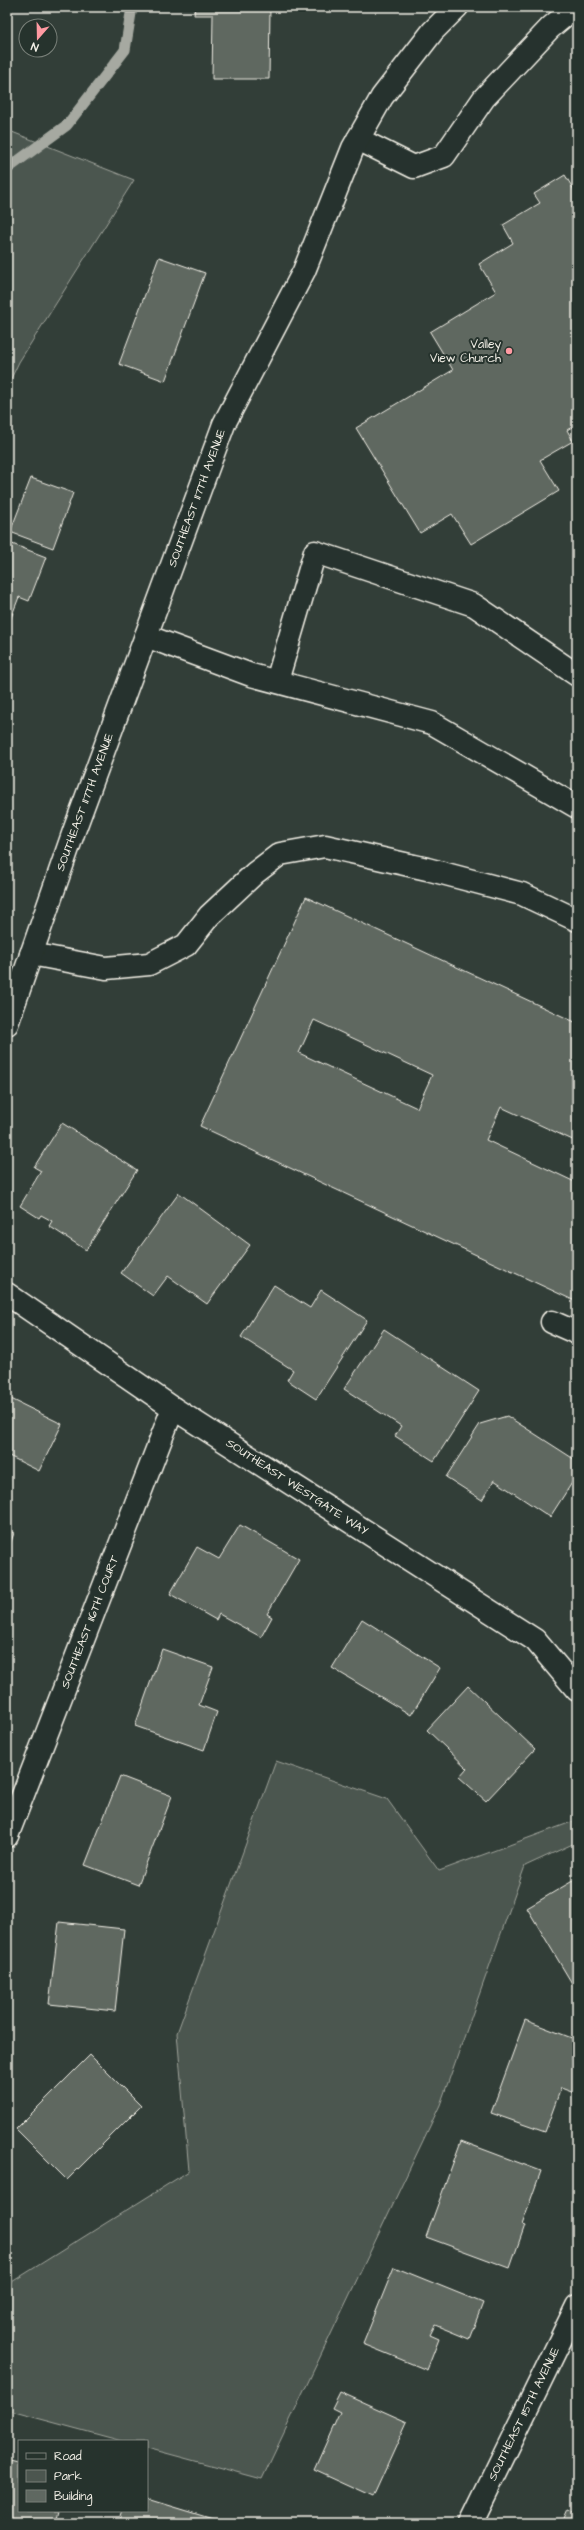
<svg xmlns="http://www.w3.org/2000/svg" width="584" height="2530" viewBox="0 0 584 2530" font-family="'Architects Daughter',sans-serif">
	<style>
		.green { fill: #4c564f; stroke: #a0a49c }
		.lines { fill: none; stroke-linecap: round; stroke-linejoin: round }
		.stream { stroke: #a6a9a1; stroke-width: 11 }
		.building { fill: #5f6861; stroke: #f4f1e8; fill-rule: evenodd }
		.service-casing { stroke: #f4f1e8; stroke-width: 25 }
		.minor-casing { stroke: #f4f1e8; stroke-width: 25 }
		.service { stroke: #26332d; stroke-width: 22 }
		.minor { stroke: #26332d; stroke-width: 22 }
		.poi-dot { fill: #ff9aa2; stroke: #26332d; stroke-width: 1.5 }
		.labels { text-anchor: middle; dominant-baseline: central; stroke-width: 4; stroke-linejoin: round; paint-order: stroke }
		.poi-label { font-size: 12px; fill: #f4f1e8; stroke: #26332d; text-anchor: end }
		.street-label { font-size: 12px; fill: #f4f1e8; stroke: #26332d }
	</style>
	<rect width="100%" height="100%" fill="#323e38"/>
	<filter id="ink" filterUnits="userSpaceOnUse"><feTurbulence type="fractalNoise" baseFrequency=".025" numOctaves="2"/><feDisplacementMap in="SourceGraphic" scale="8" xChannelSelector="R" yChannelSelector="G"/><feConvolveMatrix kernelMatrix="1 2 1 2 8 2 1 2 1" color-interpolation-filters="sRGB"/></filter>
	<g filter="url(#ink)">
		<path class="green" d="M7,130l127,50 -115,182 -12,25z
			M276,1761l111,38 52,72 138,-51v22l-52,24 -85,239 -178,374 -115,-31v-7h-25l-115,-31v-125l182,-114 -12,-138z"/>
		<g class="lines">
			<path class="stream" d="M7,169l60,-44 58,-75 7,-43"/>
		</g>
		<path class="building" d="M195,7h75l-1,72h-57l1,-64h-19z
			M565,175l12,20v229l-10,6 6,11 -33,19 19,31 -88,53 -19,-30 -32,19 -64,-105 97,-58 -23,-38 66,-40 -17,-28 34,-21 -10,-18 37,-22 -6,-9z
			M159,257l46,16 -40,108 -46,-17z
			M31,478l42,15 -20,55 -43,-16z
			M7,542l39,15 -17,44 -10,-4 -12,31z
			M306,897l271,126v119l-76,-35 -15,33 91,43v119l-377,-176zM314,1020l118,55 -15,33 -118,-55z
			M62,1123l75,47 -51,80 -37,-24 3,-5 -11,-6 -2,3 -19,-12 21,-35 -7,-4z
			M179,1193l71,52 -43,59 -39,-28 -15,20 -32,-23z
			M274,1285l36,23 11,-18 46,30 -51,79 -29,-19 6,-10 -52,-33z
			M384,1329l95,62 -45,70 -39,-25 6,-10 -57,-37z
			M7,1397l55,27 -23,47 -32,-16z
			M507,1416l70,45v14l-27,42 -56,-37 -12,20 -36,-23 34,-53z
			M240,1525l59,34 -32,55 5,3 -11,20 -42,-23 -3,6 -46,-26 27,-47 22,12z
			M7,1530l7,3 -7,20z
			M362,1619l78,49 -29,47 -79,-47z
			M162,1649l51,18 -14,38 18,7 -13,38 -69,-24z
			M468,1686l67,63 -49,52 -27,-24 8,-9 -40,-38z
			M120,1776l52,20 -34,89 -53,-20z
			M576,1879l1,104 -4,2 -46,-77z
			M59,1922l65,7 -9,82 -66,-7z
			M525,2020l52,20v54l-16,-6 -16,44 -54,-19z
			M90,2055l51,51 -74,74 -51,-51z
			M461,2141l80,30 -19,53 3,1 -15,43 -84,-31z
			M394,2267l89,36 -14,36 -34,-14 -5,10 9,4 -12,31 -64,-26z
			M340,2392l67,30 -34,75 -59,-27 26,-58 -8,-4z
			M7,2460l12,3v48h40l-3,12h-49z
			M147,2499l79,24h-107l4,-12h24z
			M568,2509l9,4v10h-15z"/>
		<g class="lines">
			<defs>
				<path id="service" d="M358,139l56,28 30,-11 40,-58 66,-70 25,-21
					M146,636l105,39 181,48 145,84
					M277,681l38,-129 159,53 103,70
					M31,954l75,14 43,-4 37,-19 23,-29 46,-43 25,-19 45,-8 102,23 95,25 55,26
					M552,1322l25,11"/>
				<path id="minor" d="M7,1024l67,-193 150,-407 80,-153 49,-123 29,-51 51,-66 24,-24
					M7,1294l166,114 362,232 42,50
					M7,1836l166,-428
					M471,2523l106,-217"/>
			</defs>
			<use href="#service" class="service-casing"/>
			<use href="#minor" class="minor-casing"/>
			<use href="#service" class="service"/>
			<use href="#minor" class="minor"/>
		</g>
	</g>
	<circle class="poi-dot" cx="509" cy="351" r="4"/>
	<g class="labels">
		<g class="poi-label">
			<text x="501" y="344">Valley<tspan x="501" dy="14">View Church</tspan></text>
		</g>
		<g class="street-label">
			<text transform="translate(197 498) rotate(-70)">SOUTHEAST 117TH AVENUE</text>
			<text transform="translate(85 802) rotate(-70)">SOUTHEAST 117TH AVENUE</text>
			<text transform="translate(297 1487) rotate(33)">SOUTHEAST WESTGATE WAY</text>
			<text transform="translate(90 1622) rotate(-69)">SOUTHEAST 116TH COURT</text>
			<text transform="translate(524 2414) rotate(-64)">SOUTHEAST 115TH AVENUE</text>
		</g>
	</g>
	<rect width="584" height="2530" fill="none" stroke="#26332d" stroke-width="24"/>
	<rect x="12" y="12" width="560" height="2506" fill="none" stroke="#f4f1e8" stroke-width="1.5" filter="url(#ink)"/>
	<rect x="18" y="2440" width="130" height="72" fill="#26332d" stroke="#787f78"/>
	<rect x="26" y="2453" width="20" height="6" fill="#26332d" stroke="#787f78"/>
	<text x="54" y="2460" font-size="12" fill="#f4f1e8">Road</text>
	<rect x="26" y="2470" width="20" height="12" fill="#4c564f" stroke="#787f78"/>
	<text x="54" y="2480" font-size="12" fill="#f4f1e8">Park</text>
	<rect x="26" y="2490" width="20" height="12" fill="#5f6861" stroke="#787f78"/>
	<text x="54" y="2500" font-size="12" fill="#f4f1e8">Building</text>
	<g transform="translate(38 38) rotate(200)"><circle r="19" fill="#26332d" stroke="#787f78"/>
	<path d="M0-3L7 15L0 10L-7 15Z" fill="#ff9aa2"/>
	<text y="-6" font-size="11" font-weight="bold" text-anchor="middle" fill="#f4f1e8">N</text>
	</g>
</svg>
